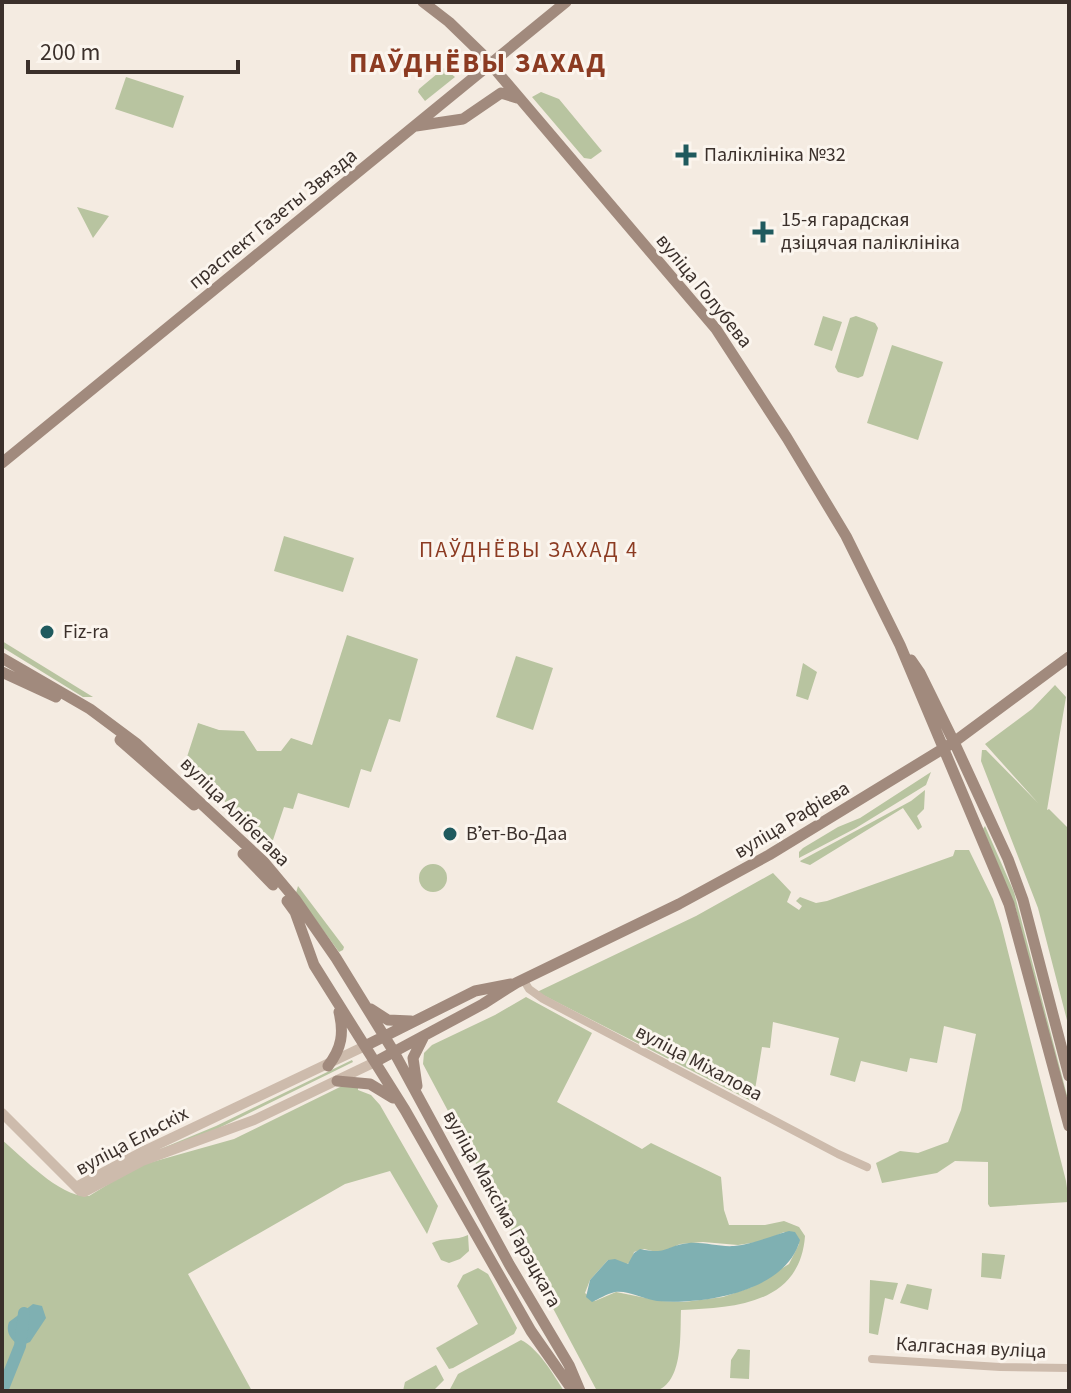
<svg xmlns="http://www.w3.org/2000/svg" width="1071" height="1393" viewBox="0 0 1071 1393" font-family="'Source Sans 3',sans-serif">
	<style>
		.green { fill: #b8c4a0; fill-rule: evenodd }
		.water { fill: #7fb0b2 }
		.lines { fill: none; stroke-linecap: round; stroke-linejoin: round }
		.river { stroke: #7fb0b2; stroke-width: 12 }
		.minor { stroke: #cdbbac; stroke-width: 8 }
		.tertiary { stroke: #cdbbac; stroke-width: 10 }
		.secondary { stroke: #a18a7d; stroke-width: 11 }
		.poi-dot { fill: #1f5a5e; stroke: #fbf5ee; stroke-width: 3 }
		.labels { text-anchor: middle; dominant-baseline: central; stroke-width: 6; stroke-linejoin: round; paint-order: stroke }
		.poi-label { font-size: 20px; fill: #3b302b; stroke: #fbf5ee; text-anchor: start }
		.street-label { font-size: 20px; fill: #3b302b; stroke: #fbf5ee }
		.neighbourhood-label { font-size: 22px; letter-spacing: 2px; fill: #8c3b22; stroke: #fbf5ee }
		.district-label { font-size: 28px; font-weight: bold; letter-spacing: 2px; fill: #8c3b22; stroke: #fbf5ee }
	</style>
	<rect width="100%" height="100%" fill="#f4ebe1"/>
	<path class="green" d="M444,68l11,9 -30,24 -7,-9 1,-3z
		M126,77l58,19 -11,32 -58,-19z
		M541,92l18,7 43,52 -11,8 -7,-1 -52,-61z
		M77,207l32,9 -16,22z
		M823,316l19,6 -10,29 -18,-6z
		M856,316l19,7 3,5 -15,48 -5,2 -20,-6 -3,-5 15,-49z
		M892,345l51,17 -25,78 -51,-17z
		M284,536l70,22 -11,34 -69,-21z
		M347,635l71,24 -18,63 -11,-3 -18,53 -10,-3 -12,39 -51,-15 -5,16 -9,-2 -13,39 -86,-83 13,-40 21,7 25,1 13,20h24l10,-13 21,7z
		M2,641l91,56h-10l-81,-50z
		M516,656l37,12 -20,62 -37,-13z
		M803,663l14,9 -9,28 -12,-4z
		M1055,685l11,12 -19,113 2,-1 20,20v199l-31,-120 -57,-147 1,-11h4l52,53 -53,-59 47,-35z
		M931,772l-5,13 -70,43 -57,30v-6l4,-4 35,-21 22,-9z
		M925,790l-1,19 -7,7 5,11 -4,3 -15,-22 -93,57 -9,-3 -1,-1 111,-60z
		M985,826l29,66 55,211 -8,-19 -46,-178 -32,-77z
		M955,850h14l24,49 8,25 65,257 3,21 -79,5 -2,-3v-42l-33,-1 -18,12 -55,10 -6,-20 24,-12 18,2 30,-11 13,-32 15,-76 -32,-8 -7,37 -27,-5 -3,14 -46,-11 -6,21 -25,-7 9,-37 -66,-16 -3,26 -8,-1 -9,55 -216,-110 159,-76 77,-43 18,19 -4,10 12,8 3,-4 -6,-5 4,-4 16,6 11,-2 126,-45z
		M419 878a14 14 0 1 1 28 0a14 14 0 1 1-28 0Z
		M298,886l46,61 -1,3 -4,2 -43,-59z
		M526,997l66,36 -35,69 85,47 9,-6 70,34 3,33 5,15h36l19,-4 15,6 6,9c-5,68 -70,72 -124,74 -1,22 3,74 -26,81 -17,2 -40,0 -58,0l-174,-327 1,-11 8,-8 63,-30zM784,1232l15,12 -10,20 -37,23 -29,10 -39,5 -23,-1 -45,-9 -21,9 -10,-8 5,-13 18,-20 17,5 6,-3 3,-10 10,-3 17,4 19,-9 23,-2 35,3 26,-4z
		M352,1060l1,2 -136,67 -71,26 70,-29z
		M342,1086h16v4l13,5 9,10 58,101 -11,28 -37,-63 -45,13 -157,90 64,117h-250v-251c22,18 58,58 87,56l49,-30 96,-27z
		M468,1235l1,16 -9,8 -11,4 -8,-3 -9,-17c11,-6 24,-2 36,-8z
		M982,1253l23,2 -4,24 -20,-2z
		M478,1268l10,6 29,54 -3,6 -61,34 -4,1 -13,-21 42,-24 -21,-38 6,-11z
		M870,1280l28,3 -5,17 -8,-2 -7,37 -9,-2z
		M907,1284l25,5 -4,21 -28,-7z
		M521,1340c18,9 32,34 43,51h-115l9,-17z
		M738,1349l12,1 -1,29 -19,-1 1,-18z
		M436,1365l8,15 -9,9 -32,2 2,-9z"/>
	<path class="water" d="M789,1231l6,1 5,8c-14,52 -97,65 -143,61 -14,-2 -29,-11 -42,-9 -9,2 -16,7 -23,10l-6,-5 4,-17 18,-20 7,-1 13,5 6,-11 6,-4c29,6 24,-3 49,-6 16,-1 30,4 45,3 20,-2 36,-10 55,-15z
		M33,1304l9,2 4,12 -16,24 -10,4c-9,-6 -15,-14 -11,-24z"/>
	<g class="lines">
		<path class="river" d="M2,1391l18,-45 4,-33"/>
		<path class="minor" d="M523,979l6,10 14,10 295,155 29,13
			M872,1359l128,8 69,1"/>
		<path class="tertiary" d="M2,1113l78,78 4,1 58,-31 112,-41 121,-58
			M76,1187l68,-36 221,-105"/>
		<path class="secondary" d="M423,2l26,20 33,32 234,275 71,109 59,98 54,109 109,259 60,222
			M416,126l47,-7 38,-26 16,5
			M2,463l564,-461
			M2,658l88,51 47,35 127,118 31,37 41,59 58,94 115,212 60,101 11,26
			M911,660l9,13 34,69 54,117 15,41 46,176
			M2,672l54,25
			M120,740l74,65
			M243,854l30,31
			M287,901l8,11 19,53 91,145 126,221 42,60
			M371,1009l17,11 23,1
			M365,1046l110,-55 36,-7
			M375,1062l108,-58 33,-21 163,-79 90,-49 185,-113 115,-85
			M328,1066c14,-18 16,-33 11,-54
			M337,1081l33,3 23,14
			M417,1086l-4,-28 10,-20"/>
	</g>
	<g class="poi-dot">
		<path d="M682 143h8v8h8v8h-8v8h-8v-8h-8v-8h8z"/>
		<path d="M759 220h8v8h8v8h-8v8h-8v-8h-8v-8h8z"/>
		<circle cx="47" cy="632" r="8"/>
		<circle cx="450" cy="834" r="8"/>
	</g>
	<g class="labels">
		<g class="poi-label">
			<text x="704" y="155">Паліклініка №32</text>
			<text x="781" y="220">15-я гарадская<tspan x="781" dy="23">дзіцячая паліклініка</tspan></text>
			<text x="63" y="632">Fiz-ra</text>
			<text x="466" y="834">Вʼет-Во-Даа</text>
		</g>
		<g class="street-label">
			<text transform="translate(273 219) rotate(-39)">праспект Газеты Звязда</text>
			<text transform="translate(704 291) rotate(51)">вуліца Голубева</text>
			<text transform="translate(235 812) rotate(45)">вуліца Алібегава</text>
			<text transform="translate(792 820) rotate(-31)">вуліца Рафіева</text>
			<text transform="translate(699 1063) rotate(28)">вуліца Міхалова</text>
			<text transform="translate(132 1141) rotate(-28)">вуліца Ельскіх</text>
			<text transform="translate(502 1209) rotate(61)">вуліца Максіма Гарэцкага</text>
			<text transform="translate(971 1348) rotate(3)">Калгасная вуліца</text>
		</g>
		<g class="neighbourhood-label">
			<text x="529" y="550">ПАЎДНЁВЫ ЗАХАД 4</text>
		</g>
		<g class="district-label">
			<text x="478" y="63">ПАЎДНЁВЫ ЗАХАД</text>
		</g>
	</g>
	<rect width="1071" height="1393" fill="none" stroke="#3b302b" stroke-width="8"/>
	<path d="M28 60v12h210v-12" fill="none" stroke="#3b302b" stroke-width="4"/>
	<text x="40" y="60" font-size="24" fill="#3b302b" stroke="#fbf5ee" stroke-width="6" paint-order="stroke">200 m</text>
</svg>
